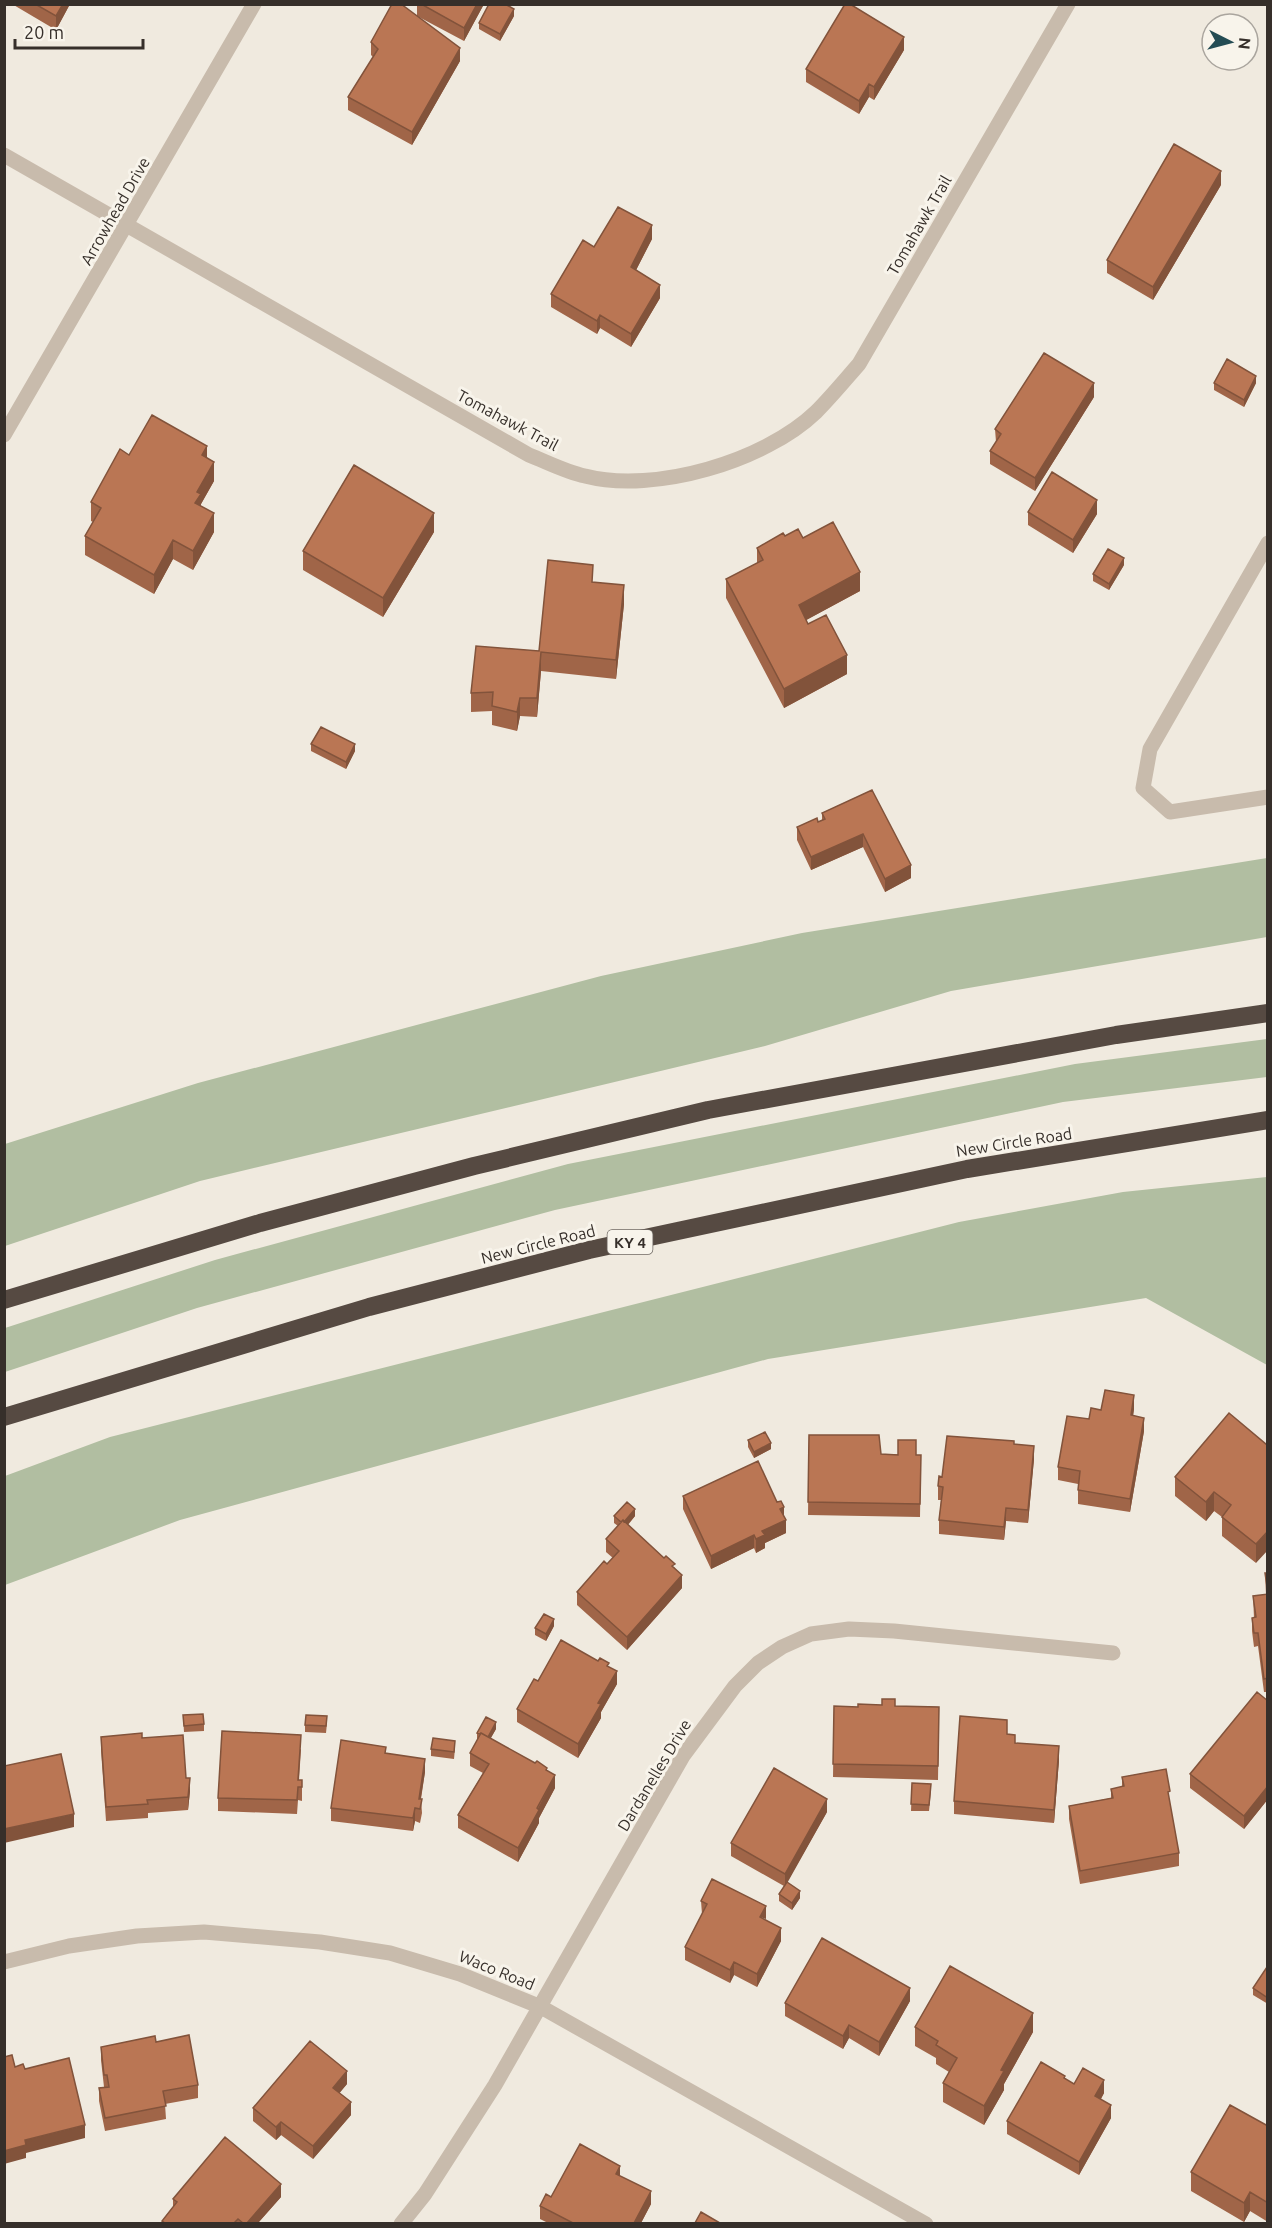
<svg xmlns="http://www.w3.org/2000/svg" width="1272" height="2228" viewBox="0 0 1272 2228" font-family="Ubuntu,sans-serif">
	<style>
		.green { fill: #b1bea1 }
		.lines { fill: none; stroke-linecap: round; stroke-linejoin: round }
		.service { stroke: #c8bbac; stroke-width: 15 }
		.minor { stroke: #c8bbac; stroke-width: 15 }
		.tertiary { stroke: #c8bbac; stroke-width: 15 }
		.motorway { stroke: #564a42; stroke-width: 18 }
		.wall { fill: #a06548 }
		.shaded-wall { fill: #82533b }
		.building { fill: #ba7654; stroke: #82533b; stroke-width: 1.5 }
		.labels { text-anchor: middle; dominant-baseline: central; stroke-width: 6; stroke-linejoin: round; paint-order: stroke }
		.shield { fill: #f8f4eb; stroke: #706a64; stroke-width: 1.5 }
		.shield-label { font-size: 15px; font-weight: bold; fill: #362f2a }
		.street-label { font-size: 16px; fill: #362f2a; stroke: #f8f4eb }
	</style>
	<rect width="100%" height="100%" fill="#f0eadf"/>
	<path class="green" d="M1267,858v79l-316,54 -186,55 -565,135 -195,65v-102l193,-61 403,-107 201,-43z
		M1267,1039v38l-204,25 -508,108 -358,98 -192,64v-44l210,-68 353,-96 507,-100z
		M1267,1177v188l-121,-67 -378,61 -588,161 -175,65v-109l105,-39 849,-215 164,-30z"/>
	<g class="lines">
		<path class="service" d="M1268,543l-118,206 -7,39 27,24 98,-15"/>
		<path class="minor" d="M4,155l525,300c18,7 37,17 56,21 70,18 180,-15 231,-64 15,-15 29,-32 43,-48l209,-360
			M4,1962l65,-16 68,-10 67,-4 116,10 70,11 70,21 81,33 385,217
			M401,2224l24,-30 70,-109 188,-329 52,-70 23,-23 24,-16 29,-13 38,-5 45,2 219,22"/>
		<path class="tertiary" d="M4,435l250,-431"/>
		<path class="motorway" d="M4,1300l256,-77 214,-57 234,-56 408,-75 152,-22
			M4,1417l365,-110 220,-57 378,-81 301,-49"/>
	</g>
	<path class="wall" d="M12,4h58l-14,26z
		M417,4h67l-20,37 -47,-25z
		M514,16l-14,25 -21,-12v-6z
		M371,42l89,19 -48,84 -64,-35v-13l25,-40 -2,-2z
		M904,50l-30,50 -5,-3 -10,17 -53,-32v-13z
		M1221,185l-68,115 -46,-27v-13z
		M652,239l-16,31 24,28 -29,49 -31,-19 -3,6 -46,-27v-13l43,-47z
		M1214,383h42l-12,24 -30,-17z
		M1094,397l-59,94 -45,-27v-13l6,-9 -1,-13z
		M129,455l78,3 7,23 -13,23v2l13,26 -21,38 -20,-11 -19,35 -69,-39v-19l8,-14 -2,-1v-19z
		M1028,512l69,2 -24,39 -45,-28z
		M434,532l-51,85 -80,-47v-19z
		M785,536l18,2 57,53 -54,29 2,4 39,50 -63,34 -58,-110v-19l31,-16v-15z
		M1124,565l-15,25 -16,-9v-7z
		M593,582l31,22 -8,75 -75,-8 -4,46 -17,-1 -3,15 -25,-6v-14l-21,1v-19l68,-42z
		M311,744l44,7 -9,18 -35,-18z
		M872,790l39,88 -26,14 -22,-45 -52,23 -14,-30v-13l21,-5 4,-2v-7z
		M1134,1409l-1,7 11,15 -14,81 -52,-8v-20l-20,-4v-13l31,-48 12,-9z
		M809,1435l72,19 40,1 -1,62 -112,-2z
		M748,1440l23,9 -17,9 -6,-11z
		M1014,1444l20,15 -6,64 -22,-2 -2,19 -65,-6v-14l2,-20h-3v-14l4,-9z
		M1266,1444l-10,119 -34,-27v-19l-8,-6 -8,10 -31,-25v-19z
		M683,1496l101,21 2,16 -21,10v5l-9,5 -2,-5 -43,21 -28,-60z
		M614,1516h21l-7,9 47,43 7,20 -55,62 -50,-45v-13l36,-34 -7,-6v-13l12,-13 -4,-3z
		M1265,1573h3v119h-4l-6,-46 -4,1 -2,-16v-13h2l-1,-22 13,-1z
		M554,1626l-8,15 -11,-6v-7z
		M598,1661l11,6 8,17 -16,28v6l-23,40 -61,-36v-13l21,-28z
		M1268,1701v98l-24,30 -54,-41v-14z
		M834,1706l24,1 37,-1 44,1 -1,73 -105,-3z
		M183,1715l21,9v7l-20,1z
		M327,1723l-1,10 -21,-1v-7z
		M496,1729l-6,10 57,32 8,17 -16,30v5l-21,39 -60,-34v-13l25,-42 -13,-7v-13l7,-13v-7z
		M1007,1734l8,9 44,17 -5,63 -100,-9v-13z
		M101,1737l41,1 44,40 4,13 -2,19 -40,3v5l-42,3 -5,-71z
		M455,1748l-1,11 -23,-3v-7z
		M301,1749l-2,31h3v21l-4,-1 -1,14 -79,-3v-13z
		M386,1753l39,19 -4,27 1,14 -2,10 -5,-2 -2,10 -82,-10v-13z
		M1122,1777l48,27 9,49v13l-99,18 -11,-65v-13l42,-8v-9l11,-2z
		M912,1783l19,8 -2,20h-18z
		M827,1812l-40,70 13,16 -8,12 -13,-9v-7l5,-8 -53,-30v-13z
		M701,1901l64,19 16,21 -24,46 -23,-12 -4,8 -45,-23v-13l17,-33z
		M1268,1967v37l-15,-9v-7z
		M910,2001l-31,55 -30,-18 -6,11 -58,-33v-13z
		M915,2027l118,5 -29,52v6l-20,35 -41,-23v-19l6,-11 -13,-8v-6l-21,-12z
		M101,2047l97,38v13l-33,6 1,15 -61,12 -6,-30v-13l5,-1 -3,-27z
		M1065,2079l9,5 30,9 -3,6 10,19 -32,57 -72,-41v-13z
		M347,2084l-8,9 12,22 -38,44 -32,-24 -5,5 -23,-19v-13z
		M1268,2126v96l-18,-11 -6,11 -53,-31v-19z
		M620,2176l31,28 -10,19h-93l-8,-4v-13l11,-9z
		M281,2197l-23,26h-96v-2l11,-14v-8z"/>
	<path class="shaded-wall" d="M63,4h7l-14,26v-14z
		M477,4h7l-20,37v-13z
		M514,9v7l-14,25v-7z
		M904,37v13l-30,50v-13z
		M460,48v13l-48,84v-13z
		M869,84v13l-10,17v-13z
		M1221,171v14l-68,115v-13z
		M652,225v14l-21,41v-13z
		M660,285v13l-29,49v-13z
		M600,315v13l-3,6v-13z
		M1256,376v7l-12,24v-7z
		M1094,383v14l-59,94v-13z
		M207,446v19l-5,-10z
		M214,462v19l-13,23v9l-6,-10 2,-11z
		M1097,500v14l-24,39v-13z
		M214,513v19l-21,38v-19z
		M434,513v19l-51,85v-19z
		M173,540v19l-19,35v-19z
		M1124,558v7l-15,25v-6z
		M860,572v19l-61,33v-19z
		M624,585v19l-8,75v-19z
		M541,652v19l-4,46v-19z
		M847,655v19l-63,34v-19z
		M520,698v18l-3,15v-19z
		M355,744v7l-9,18v-7z
		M863,834v13l-52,23v-13z
		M911,865v13l-26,14v-13z
		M1134,1395v14l-3,20v-14z
		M1144,1418v13l-14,81v-13z
		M771,1443v6l-17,9v-6z
		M1034,1446v13l-6,64v-13z
		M1214,1492v19l-8,10v-19z
		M784,1507v14l-4,-12z
		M1006,1508v13l-2,19v-13z
		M635,1509v7l-12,14v-7z
		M786,1520v13l-21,10v5l-9,5v-14l6,-8z
		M1268,1531v19l-12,13v-19z
		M754,1535v13l-43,21v-13z
		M682,1575v13l-55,62v-13z
		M554,1619v7l-8,15v-7z
		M617,1671v13l-16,28v6l-23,40v-14l20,-41z
		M496,1722v7l-9,16v-7z
		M1059,1746v14l-5,63v-13z
		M425,1759v13l-6,37v-10z
		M555,1775v13l-16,30v5l-21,39v-14z
		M190,1778v13l-2,19v-13z
		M1268,1786v13l-24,30v-13z
		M827,1799v13l-42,75v-13z
		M415,1808v13l-2,10v-13z
		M74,1814v13l-70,16v-14z
		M800,1891v7l-8,12v-7z
		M766,1906v13l-6,-2z
		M781,1928v13l-24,46v-13z
		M734,1962v13l-4,8v-13z
		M910,1988v13l-31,55v-14z
		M1033,2013v19l-29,52v6l-20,35v-19l17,-36z
		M849,2025v13l-6,11v-13z
		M347,2071v13l-14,17v-13z
		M1104,2080v13l-9,16v-13z
		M351,2102v13l-38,44v-13z
		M1111,2105v13l-32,57v-13z
		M281,2122v13l-5,5v-13z
		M85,2125v13l-59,15v5l-22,6v-13l21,-11z
		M620,2166v13l-4,-5z
		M281,2184v13l-23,26h-11z
		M651,2191v13l-10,19h-7z
		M1250,2192v19l-6,11v-19z"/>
	<path class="building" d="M35,4h28l-7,12z
		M392,4h9l59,44 -48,84 -64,-35 30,-48 -7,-7z
		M421,4h56l-13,24z
		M489,4h16l9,5 -14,25 -21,-11z
		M845,4h5l54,33 -30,50 -5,-3 -10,17 -53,-32z
		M1174,144l47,27 -68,116 -46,-27z
		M618,207l34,18 -21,42 29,18 -29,49 -31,-19 -3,6 -46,-27 32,-54 11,7z
		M1044,353l50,30 -59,95 -45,-27 11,-17 -6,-5z
		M1227,359l29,17 -12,24 -30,-17z
		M152,415l55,31 -5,9 12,7 -17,30 4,2 -6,9 19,10 -21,38 -20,-11 -19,35 -69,-39 16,-28 -10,-6 29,-53 9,6z
		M354,465l80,48 -51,85 -80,-47z
		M1052,472l45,28 -24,40 -45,-28z
		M833,522l27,50 -61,33 9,19 18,-9 21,40 -63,34 -58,-110 37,-19 -6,-12 26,-15 2,3 13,-7 5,9z
		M1108,549l16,9 -15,26 -16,-10z
		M548,560l45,5 -1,17 32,3 -8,75 -75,-8 -4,46h-17l-3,14 -25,-6 1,-14 -22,1 5,-47 63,5z
		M321,727l34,17 -9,18 -35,-18z
		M872,790l39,75 -26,14 -22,-45 -52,23 -14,-30 20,-9 1,4 7,-3 -3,-6z
		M1105,1390l29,5 -3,20 13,3 -14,81 -52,-9 2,-19 -22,-4 9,-51 22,3 2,-11 10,2z
		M1229,1413l37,31 2,-1v88l-12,13 -34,-27 9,-12 -17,-13 -8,10 -31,-25z
		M765,1432l6,11 -17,9 -6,-12z
		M809,1435h70l2,19 17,1v-15h18v15h5l-1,49 -112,-2z
		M947,1436l67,5v3l20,2 -6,64 -22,-2 -2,19 -65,-7 4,-33 -5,-1 1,-10 3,1z
		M758,1461l19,41 4,-1 3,6 -4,2 6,11 -24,11 3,4 -9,4 -2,-4 -43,21 -28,-60z
		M627,1502l8,7 -11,13 -1,-2 -2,2 -7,-6z
		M623,1520l41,38 2,-2 9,8 -3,2 10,9 -55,62 -50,-45 27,-31 3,3 12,-13 -13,-12z
		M1265,1573h3v20z
		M1268,1594v84l-4,1 -6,-46h-4l-2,-15 4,-1 -3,-21z
		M544,1614l10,5 -8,15 -11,-6z
		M561,1640l37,21 2,-3 9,5 -2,3 10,5 -19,32 3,1 -23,40 -61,-35 17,-30 4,2z
		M1257,1692l11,9v85l-24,30 -54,-42z
		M882,1699h13v7l44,1 -1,59 -105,-2 1,-58 24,1v-3l24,1z
		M203,1714l1,10 -20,2 -1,-11z
		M306,1715l21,1 -1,10 -21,-1z
		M960,1716l47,4v14l8,1v8l44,3 -5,64 -100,-9z
		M486,1717l10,5 -8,15 -7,-4 -1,1 -3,-1z
		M222,1731l79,4 -3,45h4v7h-4l-1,13 -79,-2z
		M142,1733v5l41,-3 3,43h4l-2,19 -41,3 1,4 -42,3 -5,-70z
		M481,1733l54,30 2,-2 10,7 -1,2 9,5 -18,33 2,2 -21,38 -60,-33 31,-51 -19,-11z
		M433,1738l22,3 -1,11 -23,-3z
		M341,1740l45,7 -1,6 40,6 -6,40h3l-2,10 -5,-1 -2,10 -82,-10z
		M61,1754l13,60 -70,15v-63z
		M774,1768l53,31 -42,75 -54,-31z
		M1166,1769l4,22 -2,1 11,61 -99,18 -11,-65 44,-8 -2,-9 13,-3 -2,-9z
		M912,1783l19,1 -2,21 -18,-1z
		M712,1879l54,27 -6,11 21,11 -24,46 -23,-12 -4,8 -45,-23 22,-43 -6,-3z
		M787,1882l13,9 -8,12 -13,-9z
		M822,1938l88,50 -31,54 -30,-17 -6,11 -58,-33z
		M950,1966l83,47 -32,57 3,1 -20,35 -41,-23 14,-25 -21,-13 2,-4 -23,-14z
		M1267,1967h1v31l-15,-10z
		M189,2035l9,50 -35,6 3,15 -61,12 -6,-30 10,-1 -2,-12h-3l-3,-28 54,-11 1,6z
		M310,2041l37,30 -14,17 18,14 -38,44 -32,-24 -5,5 -23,-19z
		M12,2055l3,12 8,-3 2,5 44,-11 16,67 -60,15 1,5 -22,6v-94z
		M1041,2062l24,14 -1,2 10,6 9,-16 21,12 -9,16 16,9 -32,57 -72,-41z
		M1230,2105l38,21v77l-18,-11 -6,11 -53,-31z
		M225,2137l56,47 -34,39h-4l-5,-4 -4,4h-69l-3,-2 15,-19 -4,-3z
		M580,2144l40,22 -4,8 35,17 -17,32h-61l-33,-17 6,-12 5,3z
		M701,2212l19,11h-25z"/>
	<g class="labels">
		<rect class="shield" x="607.5" y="1230" width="45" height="24" rx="4.5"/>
		<g class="shield-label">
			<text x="630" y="1242">KY 4</text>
		</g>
		<g class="street-label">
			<text transform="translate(115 211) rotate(-60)">Arrowhead Drive</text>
			<text transform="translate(919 225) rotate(-60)">Tomahawk Trail</text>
			<text transform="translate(508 420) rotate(28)">Tomahawk Trail</text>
			<text transform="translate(1014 1142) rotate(-9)">New Circle Road</text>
			<text transform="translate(538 1244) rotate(-14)">New Circle Road</text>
			<text transform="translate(654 1775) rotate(-59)">Dardanelles Drive</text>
			<text transform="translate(497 1970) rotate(22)">Waco Road</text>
		</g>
	</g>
	<rect width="1272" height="2228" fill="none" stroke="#362f2a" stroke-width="12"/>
	<g transform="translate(1230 42) rotate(96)"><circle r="28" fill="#f8f4eb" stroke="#aaa59e" stroke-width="1.5"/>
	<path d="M0-4.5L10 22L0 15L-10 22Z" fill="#244c54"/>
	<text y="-9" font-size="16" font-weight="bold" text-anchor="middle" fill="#362f2a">N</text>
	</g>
	<path d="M15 39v9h128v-9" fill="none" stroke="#362f2a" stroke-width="3"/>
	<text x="24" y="39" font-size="18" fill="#362f2a" stroke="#f8f4eb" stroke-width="4.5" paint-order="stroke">20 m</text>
</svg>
